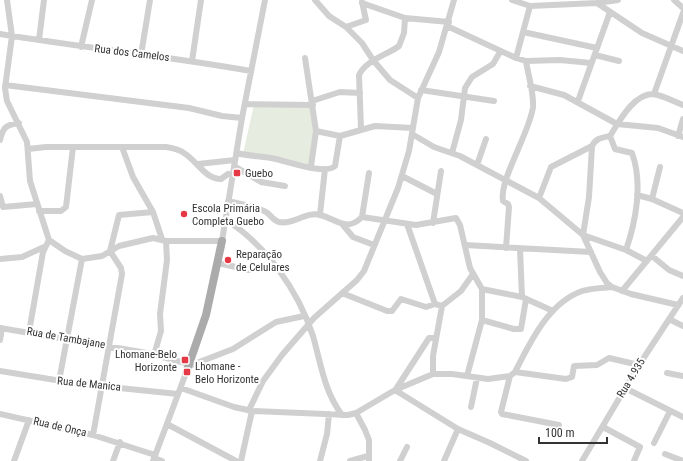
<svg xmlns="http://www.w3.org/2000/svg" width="683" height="461" viewBox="0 0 683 461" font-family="'Roboto Condensed',sans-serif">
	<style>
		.green { fill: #e6ecdf }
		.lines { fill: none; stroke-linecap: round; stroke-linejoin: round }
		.minor { stroke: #d0d0d0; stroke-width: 6 }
		.major { stroke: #ababab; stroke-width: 8 }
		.poi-dot { fill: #e63946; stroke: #fff; stroke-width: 1.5 }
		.labels { text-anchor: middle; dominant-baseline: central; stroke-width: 4; stroke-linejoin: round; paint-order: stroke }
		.street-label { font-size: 11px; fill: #333; stroke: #fff }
		.poi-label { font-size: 11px; fill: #333; stroke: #fff; text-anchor: start }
	</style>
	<rect width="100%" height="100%" fill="#fff"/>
	<path class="green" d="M254,104l56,2 4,25 -4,34 -67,-11z"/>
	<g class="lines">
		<path class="minor" d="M7,0l5,36 -7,52 2,13 20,41 3,39 19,59 16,11 17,8 20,-3 17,-10 34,-8 13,3h56l20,-123 23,-118
			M315,0l14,16 17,11 16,16 11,17 17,20 28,18
			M512,0l18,6 -14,52
			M674,0l9,8
			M362,3l43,15 44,4
			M597,3l45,30 41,18
			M530,6l67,-3 21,-3
			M447,26l69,32 10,3 34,-1 31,3
			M346,27l20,-7 -4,-18
			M523,32l74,16
			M0,34c84,14 168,22 251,37
			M39,40l5,-40
			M81,47l11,-47
			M141,55l9,-55
			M595,55l24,6
			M305,58l11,73 -5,35
			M192,61l9,-61
			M5,85l184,23 33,8 20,2
			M530,86l34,9 53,29 41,4 25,9
			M421,90l73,11
			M654,94l29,-81
			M312,101l28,-9 20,1
			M578,101l32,-89
			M245,104l68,1
			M361,129l-2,-54c7,-15 28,-20 40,-29l5,-13 1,-15
			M316,131l24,5 35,-10 38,2
			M412,134l22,13 26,9 79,42 44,37 17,37 7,11 5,4 19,7 47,11
			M610,136l5,13 17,4c11,30 4,68 -6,97
			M678,136l5,-17
			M0,140c3,-13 6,-15 19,-17
			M592,146l-3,51 -6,38 43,15 21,11
			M122,147l11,30 20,35 9,27
			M28,149l18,-2h120c7,1 13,2 18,6 13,8 21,26 37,26l7,-5
			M237,153c11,3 22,3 34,5 14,2 54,18 64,8l5,-30
			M452,153l9,-33 4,-32 7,-11 21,-13 7,-12
			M198,164l37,-4
			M477,165l9,-26
			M234,166l27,16 24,4
			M402,176l35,18
			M637,195l15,4 31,14
			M0,196l3,11 34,-3
			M539,198l12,-31 41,-21c4,-8 9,-8 18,-10 9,-14 23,-42 43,-42 9,1 22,8 30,11
			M652,199l8,-32
			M228,201c12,3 25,5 36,10 6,2 8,9 15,11 15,3 27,-11 41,-7 17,4 26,18 42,2l54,8 40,-7 4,7 10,43 12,21v31l-15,56
			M39,211h22l5,-4 7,-60
			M320,214l5,-45
			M362,217l7,-44
			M225,219c41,26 73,71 88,117 8,28 11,55 29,79
			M433,223l8,-52
			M407,224l28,80
			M343,225l10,12 21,8
			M465,245l126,7
			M506,248l3,-41 -1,-3 -5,-3c-4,-21 27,-69 30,-94 1,-15 -5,-32 -7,-46
			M520,249l2,48
			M652,256l17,14 14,6
			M0,259l22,-2 22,-10
			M218,263l31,7
			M482,289l40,8 31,14
			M622,291l61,-74
			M342,293l45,18h5l9,-12 25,8 9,-3 7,2 19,-15 12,-17
			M669,319l14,7
			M482,320l32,9h7l5,-30
			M0,328l147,25 42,11
			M29,332l14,-80 6,-12
			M0,340l2,-12
			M154,355l7,-24 -1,-17 7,-54 -1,-19
			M189,366l44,-17 43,-27 28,-6
			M0,371l80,13 98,10
			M515,372l51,7 6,-2 2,-11 23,-1 12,-7 30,7
			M667,373l16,3
			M433,374v-18l9,-50
			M59,381l23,-122
			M181,388l53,19 18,4 96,4 8,-2 39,-23 38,-16h19l36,5 22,-3
			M625,388l58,29
			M396,389l33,-51h6
			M395,390l63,39 32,14 36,18
			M471,407l6,-29
			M249,410l14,-29 19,-26 32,-37 43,-38 7,-9 34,-83 11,-37 9,-53 21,-46 15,-52
			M356,413l9,17 4,10v21
			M0,414l93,21 62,20
			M167,424l69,37
			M559,425l-57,-11 -1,-2 9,-36 5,-4c15,-29 33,-69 67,-81 9,-3 20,-3 30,-4
			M603,427l37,20 -6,14
			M93,435l29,-161 -1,-6 -11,-17 9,-36 34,-3
			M654,443l16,-32
			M665,454l18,7
			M154,458l8,3
			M14,461l15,-41
			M113,461l7,-19
			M153,461l33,-88
			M241,461l11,-50
			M320,461l7,-27 2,-20
			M350,461l18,-5
			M400,461l7,-14
			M444,461l14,-32
			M582,461l57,-96 44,-67"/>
		<path class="major" d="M186,373l20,-58 16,-74"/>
	</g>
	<g class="poi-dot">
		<rect x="233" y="169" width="8" height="8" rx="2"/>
		<circle cx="184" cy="214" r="4"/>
		<circle cx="228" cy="260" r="4"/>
		<rect x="181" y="356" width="8" height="8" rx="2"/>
		<rect x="183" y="368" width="8" height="8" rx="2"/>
	</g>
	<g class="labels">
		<g class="street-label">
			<text transform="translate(132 53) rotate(7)">Rua dos Camelos</text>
			<text transform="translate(66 338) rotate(10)">Rua de Tambajane</text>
			<text transform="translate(631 378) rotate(-59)">Rua 4.935</text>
			<text transform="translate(89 384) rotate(6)">Rua de Manica</text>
			<text transform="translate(60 427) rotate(13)">Rua de Onça</text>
		</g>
		<g class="poi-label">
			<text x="245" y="173">Guebo</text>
			<text x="192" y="208">Escola Primária<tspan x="192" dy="13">Completa Guebo</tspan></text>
			<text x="236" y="254">Reparação<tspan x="236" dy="13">de Celulares</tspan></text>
			<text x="177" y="354" text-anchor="end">Lhomane-Belo<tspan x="177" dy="13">Horizonte</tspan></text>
			<text x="195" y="366">Lhomane -<tspan x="195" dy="13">Belo Horizonte</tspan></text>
		</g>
	</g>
	<path d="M539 437v6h68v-6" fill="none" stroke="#333333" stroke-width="2"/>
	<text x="545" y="437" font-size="12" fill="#333333" stroke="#ffffff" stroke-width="3" paint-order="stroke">100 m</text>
</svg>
